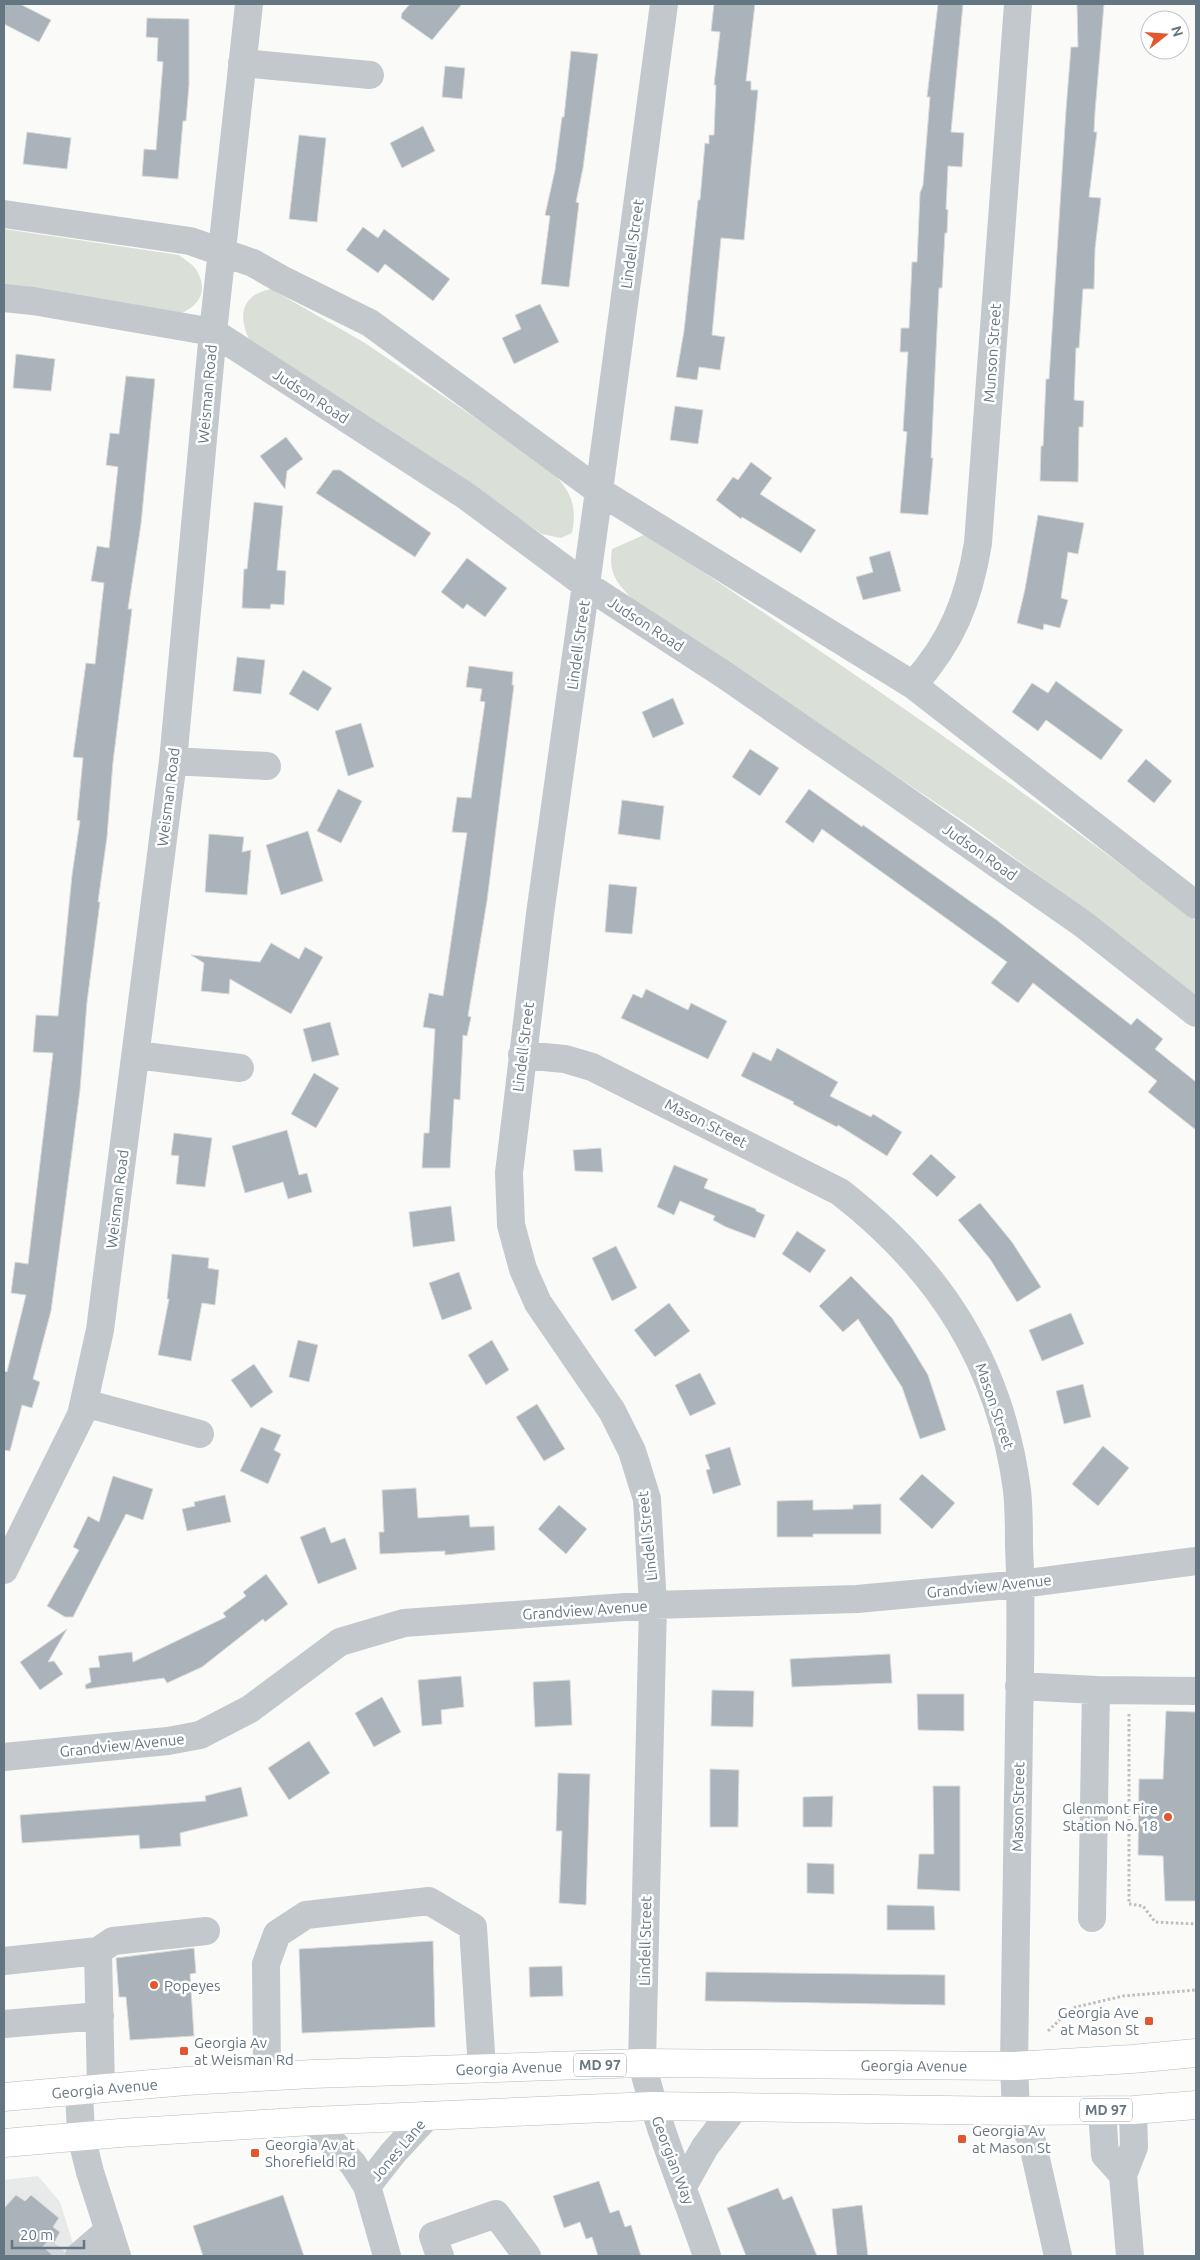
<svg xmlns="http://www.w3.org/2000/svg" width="1200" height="2260" viewBox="0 0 1200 2260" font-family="Ubuntu,sans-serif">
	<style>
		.built { fill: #e8e9e9 }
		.green { fill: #dadfd7 }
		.building { fill: #aab3b9; stroke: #dcdcda }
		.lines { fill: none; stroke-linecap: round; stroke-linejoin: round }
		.minor-tunnel { stroke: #d5d9db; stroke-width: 28; stroke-dasharray: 28 14; stroke-linecap: butt }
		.major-casing { stroke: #b5babe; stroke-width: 29 }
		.path { stroke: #bbbfc2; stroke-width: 3; stroke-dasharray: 2.5 2.5; stroke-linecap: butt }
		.minor { stroke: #c3c8cc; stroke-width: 28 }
		.major { stroke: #fff; stroke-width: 28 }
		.poi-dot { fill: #e4572e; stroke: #fff; stroke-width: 2 }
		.labels { text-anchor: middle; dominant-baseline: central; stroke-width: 5; stroke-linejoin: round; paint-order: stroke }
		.shield { fill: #fff; stroke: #939fa8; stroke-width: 1 }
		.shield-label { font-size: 14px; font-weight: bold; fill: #657683 }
		.street-label { font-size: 15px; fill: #657683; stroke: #fff }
		.poi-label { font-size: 15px; fill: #657683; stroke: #fff; text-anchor: start }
	</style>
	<rect width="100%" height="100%" fill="#fafaf8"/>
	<path class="built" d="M38,2176l22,26 17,54h-73v-76z"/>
	<path class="green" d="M4,229l175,26c6,5 15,10 18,16 11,19 3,34 -15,42l-178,-22z
		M271,289l94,54 184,125c20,22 29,34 23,65l-11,5 -19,-4 -292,-193c-12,-24 -10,-46 21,-52z
		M646,534c187,124 372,251 550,387v77l-117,-93 -104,-76 -342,-229c-16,-17 -25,-26 -21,-51z"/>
	<path class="building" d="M4,4h16l31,16 -12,22 -35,-18z
		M410,4h52l-30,36 -31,-22 1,-5z
		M714,4h41l-9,77h5v9h7l-14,150 -23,-2 -9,97 13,2 -5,33 -21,-3 -2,13 -21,-3 8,-46 14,-131h2l5,-57 4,1v-9h5l2,-50h-2l6,-53 -9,-1z
		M938,4h25l-12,128 13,1 -2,34 -14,-1 -2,43 2,1 -1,23h-2l-3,55h-3l-8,170h2l-5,57 -28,-2 7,-81 -4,-1 5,-79h-8l1,-24h8l3,-66h5l3,-69 3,-8 7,-88h-3z
		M1077,4h27l-9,108 -1,20h3l-8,65 12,1 -6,51 -1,40h-11l-4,59h-3l-2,52 10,1 -1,26h-4l-1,55 -38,-1 1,-35h2l3,-67h3l17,-269 5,-63h7z
		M147,18l42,1v66l-3,36h-3l-5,58 -36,-3 2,-27 12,1 7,-88 -6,-1 1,-23 -12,-1z
		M571,51l27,3 -15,114 -7,34 3,1 -10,84 -28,-3 9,-68 -5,-1 10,-45 7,-53h2z
		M445,66l20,2 -3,31 -20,-2z
		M423,126l12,25 -33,17 -12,-25z
		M27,132l44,6 -4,31 -44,-5z
		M299,135l27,3 -9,84 -28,-3z
		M363,227l15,11 6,-9 66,50 -17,22 -48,-37 -7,9 -32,-23z
		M540,304l19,38 -45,22 -12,-26 19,-9 -6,-14z
		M16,354l39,5 -4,32 -38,-3z
		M126,376l29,3 -14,145 -13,85h4l-19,153 -6,75 -9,65h2l-13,100 -7,88 -20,154 -9,67 -18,68 7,3 -8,26 -10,-3 -12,46 -6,-1v-79l3,1 19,-77 -15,-2 4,-31 13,2 25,-211 -20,-1 3,-37 22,1 14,-141 8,-54 -3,-1 6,-62 -10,-1 13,-94 9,1 9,-81 -13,-2 6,-35 12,2 9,-81 -12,-2 4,-32 9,1z
		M675,406l28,4 -5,34 -28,-4z
		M286,437l17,22 -16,12 -2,18 -25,-33z
		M751,462l21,16 -12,16 56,36 -15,23 -59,-36 -1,2 -25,-19 17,-23 5,3z
		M333,470h7l91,63 -16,24 -99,-64z
		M254,502l29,4 -6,64 9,1 -2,34 -13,-1 -1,5 -28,-1 2,-39h3z
		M1038,515l46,8 -6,31 -10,-2 -7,46 7,2 -8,28 -16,-4 -1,6 -26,-7 8,-34z
		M890,551l11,40 -38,9 -7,-23 17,-5 -4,-15z
		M467,558l40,30 -22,29 -18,-13 -4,5 -22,-17z
		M237,657l28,3 -4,34 -28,-3z
		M469,666l44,6 -1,13h2l-27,216 -19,115 3,1 -4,19 -4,-1 -3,65 -6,-1 -4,69h-28l2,-35h5l6,-104 -12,-2 6,-34 14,3 24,-163 -15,-1 5,-35 14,1 14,-96 -5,-1 2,-12 -16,-2z
		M303,670l29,18 -14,23 -29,-17z
		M1056,681l67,49 -22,30 -55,-40 -8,11 -26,-19 20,-29 16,10z
		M673,698l11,26 -31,14 -11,-26z
		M361,723l13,44 -26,9 -13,-45z
		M750,749l29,19 -19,28 -28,-19z
		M1146,759l26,22 -18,22 -27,-22z
		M338,789l24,12 -21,42 -24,-12z
		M809,789l53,38 1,-2 135,96 133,104 6,-7 26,21 -8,10 41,33v48l-48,-38 9,-11 -124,-98 -15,20 -27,-20 16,-21 -185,-133 -9,14 -28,-21z
		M622,800l42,6 -4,34 -42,-6z
		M308,831l15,50 -42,14 -15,-50z
		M209,834l35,3 -2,15 9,-2 -4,45 -42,-3z
		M609,884l28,3 -5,47 -27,-2z
		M271,943l28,16 6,-12 18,10 -32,57 -61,-35 -1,15 -28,-3 3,-28 -13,-8 69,7z
		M646,989l42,21 3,-7 36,18 -19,38 -87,-41 12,-24 9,4z
		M330,1022l9,33 -27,7 -9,-33z
		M777,1048l61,34 -8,14 41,21 2,-3 29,18 -15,24 -49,-31 -1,2 -44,-23 1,-2 -53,-26 12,-24 18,9z
		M314,1073l25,15 -23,40 -25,-14z
		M287,1130l12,45 8,-2 5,19 -24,7 -5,-17 -38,11 -13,-47z
		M174,1133l38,5 -7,49 -29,-3 3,-28 -8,-1z
		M601,1148l2,24 -28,-1 -2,-21z
		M931,1154l25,23 -19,20 -25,-23z
		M674,1165l34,14 -4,9 52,21v2l9,4 -10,23 -29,-11 -13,-7 2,-4 -35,-15 -6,14 -17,-8z
		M980,1203l32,39 29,45 -24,15 -27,-43 -32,-39z
		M451,1206l4,35 -42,6 -4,-35z
		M797,1231l29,19 -16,23 -28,-19z
		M616,1246l21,42 -25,13 -20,-43z
		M172,1254l37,4 -1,10 11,2 -4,35 -13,-2 -11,58 -33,-6 11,-56h-2z
		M459,1272l13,37 -30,11 -13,-37z
		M851,1276l41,42 19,29 17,28 18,55 -26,9 -18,-52 -44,-68 -15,13 -24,-26z
		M669,1303l21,28 -35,26 -21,-27z
		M1071,1313l13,31 -42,17 -13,-31z
		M298,1340l20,5 -9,37 -20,-5z
		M492,1340l17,30 -23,15 -18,-30z
		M254,1364l19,28 -22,16 -20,-28z
		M700,1373l16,31 -26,12 -15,-31z
		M1083,1384l8,33 -27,7 -8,-33z
		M537,1404l28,45 -21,12 -28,-44z
		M261,1427l20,8 -7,15 7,4 -13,30 -28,-13z
		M1103,1446l26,22 -31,38 -26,-22z
		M730,1447l11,38 -28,9 -7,-24 4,-1 -5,-14z
		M922,1474l33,29 -23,26 -33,-30z
		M113,1476l40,13 -10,31 -17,-6 -53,103h-8l-18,-11 32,-56 -6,-3 15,-31 11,6z
		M416,1488l2,30 51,-3 1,12 24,-1 1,24 -50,5v-4l-65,3 -1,-22h5l-2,-42z
		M225,1495l6,27 -44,9 -5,-22 13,-3 -1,-4z
		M813,1500v10l40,-1v-4l28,-1v30h-68v3h-36v-36z
		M559,1505l28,24 -21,25 -28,-25z
		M325,1527l6,16 14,-5 12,31 -39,15 -18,-47z
		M266,1574l22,30 -23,18 -2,-3 -61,48 -35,16 -3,-5 -78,11 -1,-4 6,-3 -2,-14 11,-1 -2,-11 34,-4 1,10 93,-45 -3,-4 23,-17 -3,-4z
		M67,1629l-19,33 6,-1 9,13 -23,16 -20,-28z
		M890,1654l2,29 -100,4 -2,-28z
		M461,1676l3,31 -23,3 1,14 -20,2 -4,-46z
		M570,1680l2,45 -37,2 -2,-45z
		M712,1690l42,1 -1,36 -42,-1z
		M917,1694h47v37l-46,-1z
		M382,1697l19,35 -27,15 -19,-34z
		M1166,1711l30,1v189h-31l-2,-45 -25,-1 1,-76h24z
		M309,1741l21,32 -41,27 -21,-32z
		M710,1769l29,1 -1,57h-28z
		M558,1773l32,1 -4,131 -27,-2 3,-72h-6z
		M933,1786h27v105l-43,-2 2,-35h15z
		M241,1787l7,29 -68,17 1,13 -41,3 -1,-14 -117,8 -2,-28 186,-14 -1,-5z
		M833,1796l-1,31h-29v-30z
		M807,1863l27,1v30l-27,-1z
		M887,1905l47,1 1,24h-48z
		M433,1941l2,86 -133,6 -3,-84z
		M194,1948l2,25 -6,1 4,62 -64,4 -4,-43h-7l-3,-39z
		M562,1966l1,30 -33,1 -1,-30z
		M706,1972l239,3v30l-240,-4z
		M599,2181l11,32 9,-3 6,17 6,-2 10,31h-43l-6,-19 -6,2 -6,-17 -16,6 -11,-32z
		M778,2188l5,12 9,-4 25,60h-71l-19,-48z
		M16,2195l9,6 6,-6 28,23 -6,9 7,5 -6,11 10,9v4h-60v-48z
		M283,2195l21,61h-101l-10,-30z
		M862,2205l6,51h-31l-5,-47z"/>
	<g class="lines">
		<path class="minor-tunnel" d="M53,2256l7,-8"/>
		<defs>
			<g id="major">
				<path id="s1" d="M4,2097l182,-16 126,-7 330,-11 372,3 118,-7 64,-6"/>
				<path d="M4,2143l116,-10 192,-12 340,-15 364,5 117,-1 63,-5"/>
			</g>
		</defs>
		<use href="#major" class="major-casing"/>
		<path class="path" d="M1129,1714v190l14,2 12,16 41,2
			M1048,2031l24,-23 51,-12 73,-6"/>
		<path class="minor" d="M664,4l-65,487 -59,423 -31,259 2,52 12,44 15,34 74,108 20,40 15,48 6,106 -11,458c16,66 43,129 65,193
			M242,63l128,12
			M4,214l186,27 63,22 28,16 89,44 229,168 314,194 283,220
			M4,298l29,3 180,31 253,164 120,89 137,89 161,111 199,139 113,89
			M913,685c39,-43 56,-86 65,-142l40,-539
			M173,761l94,5
			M136,1055l104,13
			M522,1055l43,4 27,8 248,125c100,78 160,171 177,298 2,18 2,37 2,56 3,61 1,122 0,183 -2,112 -3,224 -5,337l2,45 16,30 26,115
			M84,1403l116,31
			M4,1570l77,-155 19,-85 73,-569 40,-429 36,-328
			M1019,1686l77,4 -4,228
			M1096,1690l100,1
			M4,1757l164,-16 32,-6 50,-26 90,-67 64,-19 249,-18 204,-6 164,-15 175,-23
			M98,1951l15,-10 93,-10
			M4,1961l94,-10 3,137
			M4,2024l96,-8
			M267,2076l-1,-112 11,-30 29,-19 123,-14 44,26 9,142
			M79,2090l2,46 9,36 27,84
			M1102,2110l3,45 18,20
			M312,2121l41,43 14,22 26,-33 35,-38
			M367,2186l20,70
			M683,2186l22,-39 30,-40
			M79,2256l30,-26
			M440,2256l-7,-20 63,-22 31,42
			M1130,2256l-7,-81 11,-28 -1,-37"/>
		<use href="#major" class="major"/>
	</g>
	<g class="poi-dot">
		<circle cx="1168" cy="1817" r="5"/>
		<circle cx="154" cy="1985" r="5"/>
		<rect x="1144" y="2016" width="10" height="10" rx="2.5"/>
		<rect x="179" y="2046" width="10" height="10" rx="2.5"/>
		<rect x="957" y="2134" width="10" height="10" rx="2.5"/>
		<rect x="250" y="2148" width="10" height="10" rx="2.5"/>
	</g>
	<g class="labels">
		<g class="shield">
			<rect x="574" y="2053.5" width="52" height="23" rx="4"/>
			<rect x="1080" y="2098.5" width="52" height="23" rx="4"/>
		</g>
		<g class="shield-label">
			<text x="600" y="2065">MD 97</text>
			<text x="1106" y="2110">MD 97</text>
		</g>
		<g class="street-label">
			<text transform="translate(632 244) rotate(-82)">Lindell Street</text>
			<text transform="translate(992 353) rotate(-86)">Munson Street</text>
			<text transform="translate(207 394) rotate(-85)">Weisman Road</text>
			<text transform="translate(311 396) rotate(33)">Judson Road</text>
			<text transform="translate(646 624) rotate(33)">Judson Road</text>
			<text transform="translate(578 645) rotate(-82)">Lindell Street</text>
			<text transform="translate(168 797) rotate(-83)">Weisman Road</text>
			<text transform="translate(980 852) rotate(35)">Judson Road</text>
			<text transform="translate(523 1047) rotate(-83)">Lindell Street</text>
			<text transform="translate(706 1123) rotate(27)">Mason Street</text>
			<text transform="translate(117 1199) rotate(-83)">Weisman Road</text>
			<text transform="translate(995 1406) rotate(71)">Mason Street</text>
			<text transform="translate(647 1536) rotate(-96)">Lindell Street</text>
			<text transform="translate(989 1586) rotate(-6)">Grandview Avenue</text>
			<text transform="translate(585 1610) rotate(-4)">Grandview Avenue</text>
			<text transform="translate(122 1745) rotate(-6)">Grandview Avenue</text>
			<text transform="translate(1018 1807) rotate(-89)">Mason Street</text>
			<text transform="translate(645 1941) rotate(-89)">Lindell Street</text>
			<text stroke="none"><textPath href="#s1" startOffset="911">Georgia Avenue</textPath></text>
			<text stroke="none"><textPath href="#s1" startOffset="506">Georgia Avenue</textPath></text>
			<text stroke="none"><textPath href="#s1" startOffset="101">Georgia Avenue</textPath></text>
			<text transform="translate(398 2150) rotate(-50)">Jones Lane</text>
			<text transform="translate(673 2160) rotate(69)">Georgian Way</text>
		</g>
		<g class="poi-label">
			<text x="1158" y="1808" text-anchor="end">Glenmont Fire<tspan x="1158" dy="17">Station No. 18</tspan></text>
			<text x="164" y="1985">Popeyes</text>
			<text x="1139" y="2012" text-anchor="end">Georgia Ave<tspan x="1139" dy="17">at Mason St</tspan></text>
			<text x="194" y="2042">Georgia Av<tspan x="194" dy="17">at Weisman Rd</tspan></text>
			<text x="972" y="2130">Georgia Av<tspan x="972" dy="17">at Mason St</tspan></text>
			<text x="265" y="2144">Georgia Av at<tspan x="265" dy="17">Shorefield Rd</tspan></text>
		</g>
	</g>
	<rect width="1200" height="2260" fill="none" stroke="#657683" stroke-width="10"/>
	<g transform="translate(1165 35) rotate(73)"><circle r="24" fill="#ffffff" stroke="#c1c8cd"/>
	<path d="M0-4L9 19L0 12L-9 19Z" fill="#e4572e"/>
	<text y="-8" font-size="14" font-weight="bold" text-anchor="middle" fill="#657683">N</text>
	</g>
	<path d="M12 2240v8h72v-8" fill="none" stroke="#657683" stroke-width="2.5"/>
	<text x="20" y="2240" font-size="15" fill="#657683" stroke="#ffffff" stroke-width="4" paint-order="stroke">20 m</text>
</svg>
